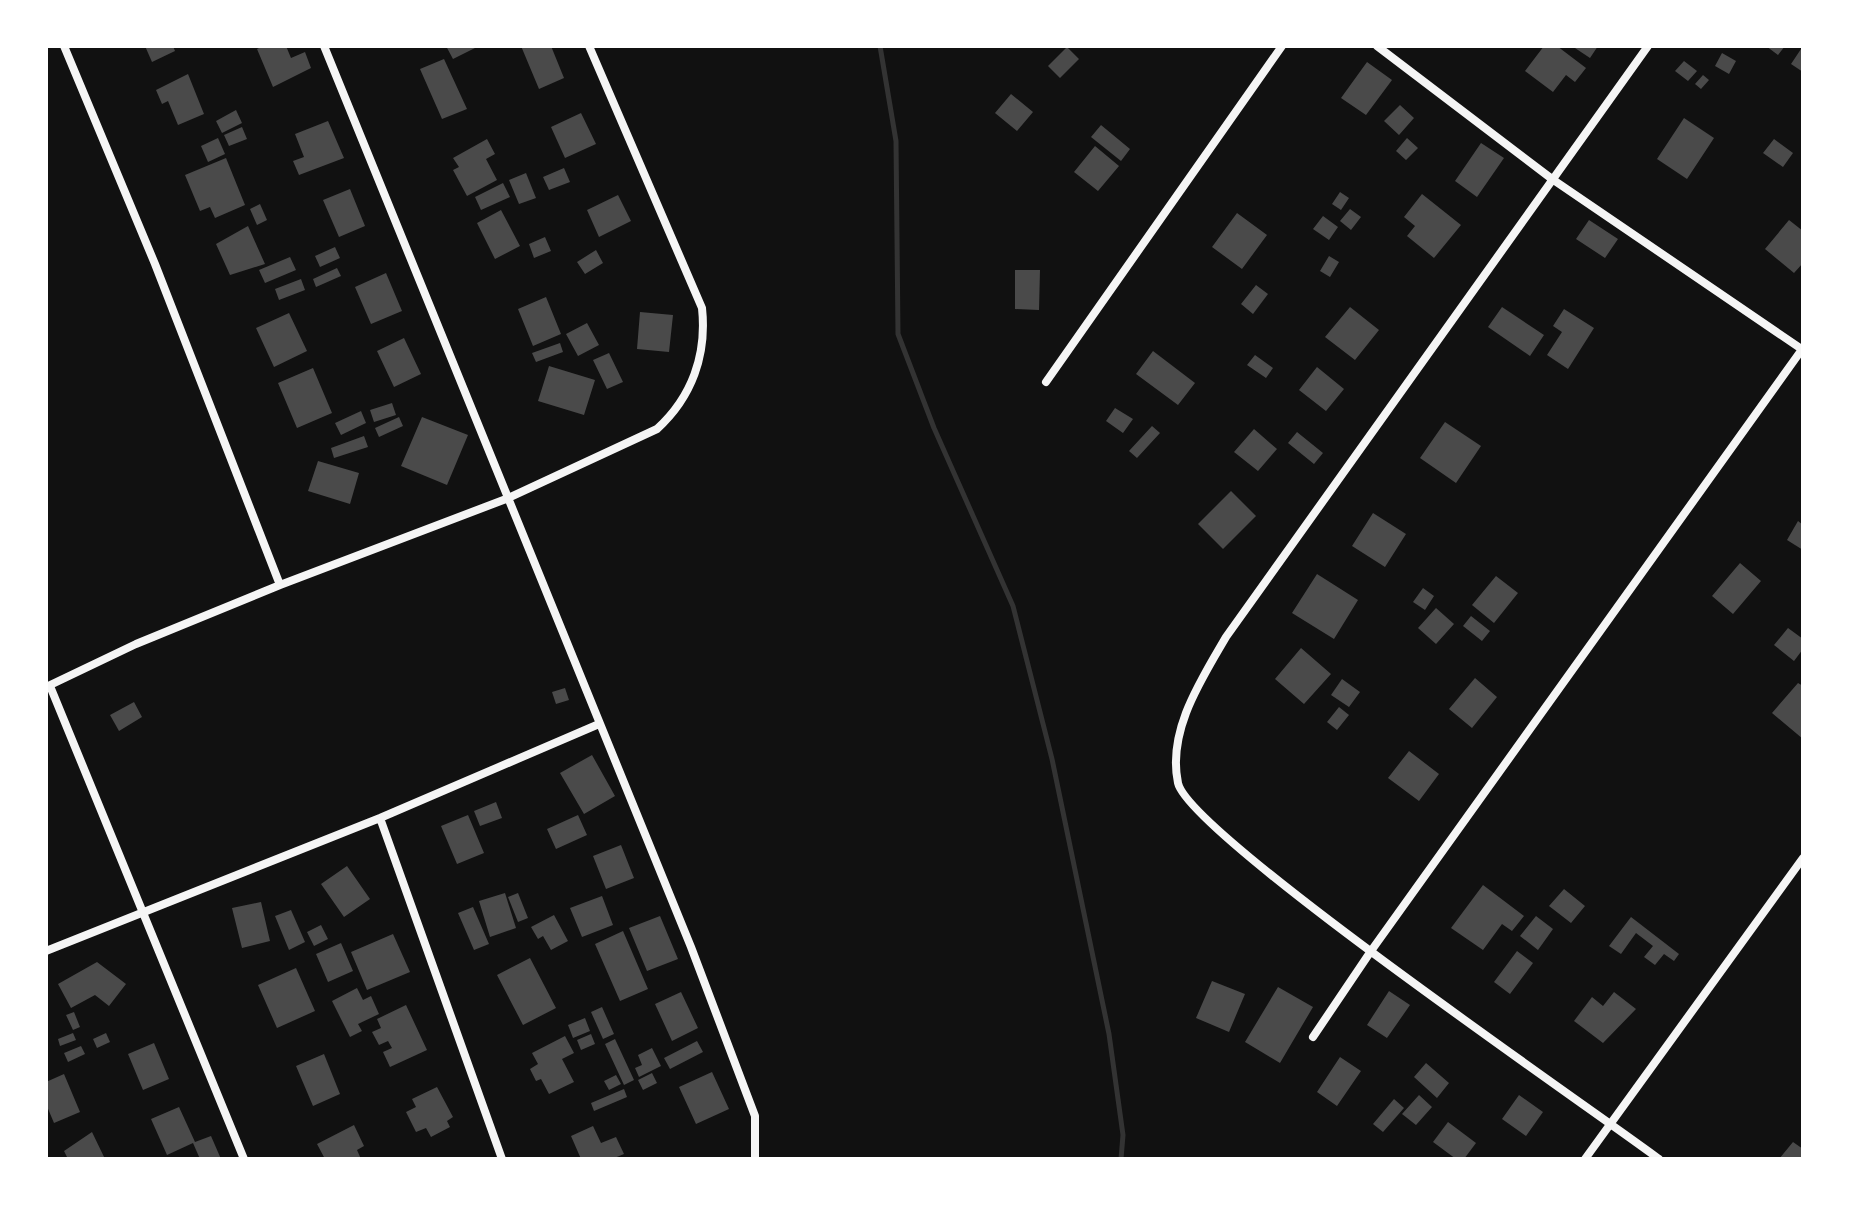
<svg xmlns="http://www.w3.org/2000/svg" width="1849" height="1205" viewBox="0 0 1849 1205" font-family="Rubik,sans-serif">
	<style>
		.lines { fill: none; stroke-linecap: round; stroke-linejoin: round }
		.stream { stroke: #333; stroke-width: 5 }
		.building { fill: #4a4a4a }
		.minor { stroke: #f5f5f5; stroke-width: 8 }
	</style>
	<rect width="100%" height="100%" fill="#111"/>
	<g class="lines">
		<path class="stream" d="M880,46l16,95 2,193 36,94 79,178 39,153 57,275 14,101 -2,24"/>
	</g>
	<path class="building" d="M145,46h28l2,5 -23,11z
		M263,46h23l5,12 14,-6 6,16 -38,19 -16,-38z
		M446,46h33l-26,13z
		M521,46h30l13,32 -25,11z
		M1544,46h13l29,22 -11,14 -9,-7 -13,17 -28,-21z
		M1572,46h26l-8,12z
		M1766,46h19l-7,9z
		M1803,46v26l-12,-8z
		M1067,47l12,12 -19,19 -12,-12z
		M1722,53l14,8 -7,13 -14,-8z
		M444,59l23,50 -25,10 -22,-50z
		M1684,61l13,10 -9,10 -13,-10z
		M1367,62l25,18 -26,35 -25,-17z
		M188,74l16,40 -26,11 -10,-24 -6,3 -6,-14z
		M1703,75l6,5 -8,9 -6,-5z
		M1011,94l22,18 -16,19 -22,-18z
		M1400,105l14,13 -15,17 -15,-14z
		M236,110l6,13 -20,10 -6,-12z
		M581,113l15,31 -31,14 -14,-31z
		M1684,118l30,20 -27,41 -30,-20z
		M328,121l16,37 -45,17 -6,-14 11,-4 -9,-23z
		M1101,125l29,24 -9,12 -30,-24z
		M242,127l5,12 -18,7 -5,-11z
		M218,138l7,16 -17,8 -7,-16z
		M1407,138l11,10 -12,12 -10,-9z
		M487,139l8,15 -9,5 11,21 -30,16 -14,-26 6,-3 -6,-9z
		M1774,139l19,14 -10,14 -20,-14z
		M1481,143l23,15 -27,39 -22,-16z
		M1095,146l24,20 -21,25 -24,-19z
		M226,158l19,47 -30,13 -5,-11 -10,4 -15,-36z
		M564,168l6,14 -21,8 -6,-13z
		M526,173l10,25 -17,6 -10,-24z
		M503,183l7,14 -29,13 -6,-13z
		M350,189l15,37 -26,11 -16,-37z
		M1340,192l9,6 -8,12 -9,-6z
		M1422,194l39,31 -27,33 -27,-22 8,-10 -11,-9z
		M618,195l13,26 -32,16 -12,-27z
		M260,204l7,16 -10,5 -7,-16z
		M1350,209l11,8 -10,13 -11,-9z
		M501,210l19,36 -25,13 -18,-36z
		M1237,213l30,22 -25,34 -30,-22z
		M1323,216l15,11 -9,13 -16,-11z
		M1589,220l29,19 -13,19 -29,-19z
		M1789,220l14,11v32l-9,10 -29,-24z
		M248,226l17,38 -35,11 -14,-31z
		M545,237l6,14 -17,7 -5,-14z
		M335,247l5,11 -20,9 -5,-11z
		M596,250l7,13 -18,11 -8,-12z
		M1329,256l10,6 -9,15 -10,-6z
		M290,257l6,13 -31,13 -6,-13z
		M337,268l4,8 -25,11 -3,-8z
		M1015,270h25l-1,40 -24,-1z
		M386,273l16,38 -31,13 -16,-37z
		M301,279l4,11 -26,10 -4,-11z
		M1256,285l12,9 -15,20 -12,-10z
		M546,297l15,37 -28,12 -15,-37z
		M1350,307l29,23 -24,30 -30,-23z
		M1502,307l42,28 -14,21 -42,-29z
		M1564,309l30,19 -26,41 -21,-14 15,-23 -9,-6z
		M640,312l33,3 -4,37 -32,-3z
		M289,313l18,38 -33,16 -18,-39z
		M587,323l12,22 -21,11 -12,-22z
		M404,338l17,36 -27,13 -17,-36z
		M560,343l3,9 -27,10 -4,-9z
		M1153,351l42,32 -17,22 -42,-31z
		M609,353l14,29 -16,7 -14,-29z
		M1255,355l18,13 -7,10 -19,-13z
		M549,366l46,14 -11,35 -46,-14z
		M1317,367l27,22 -18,22 -27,-21z
		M313,368l19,45 -35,15 -19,-45z
		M392,403l4,12 -22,7 -4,-12z
		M1115,408l18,11 -10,14 -17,-12z
		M361,411l5,12 -25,12 -6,-12z
		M399,417l4,9 -24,11 -4,-9z
		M422,417l46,18 -21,50 -46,-19z
		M1445,422l36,24 -25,37 -36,-25z
		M1152,426l8,7 -23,25 -8,-7z
		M1254,429l23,20 -19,22 -24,-19z
		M1297,432l26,21 -9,11 -26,-21z
		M364,436l4,11 -34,11 -3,-10z
		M318,461l41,12 -9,31 -42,-13z
		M1231,491l25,25 -33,33 -25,-25z
		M1373,513l33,21 -21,33 -33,-21z
		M1798,521l5,4v25l-16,-10z
		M1740,563l21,18 -28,33 -21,-18z
		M1317,574l41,26 -24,39 -42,-26z
		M1496,576l22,17 -24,30 -22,-18z
		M1423,588l11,8 -9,14 -12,-8z
		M1436,608l18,16 -18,20 -18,-16z
		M1471,616l19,15 -8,10 -19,-15z
		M1788,628l15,11v10l-9,12 -20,-16z
		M1301,648l30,26 -27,30 -29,-25z
		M1475,678l22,19 -25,31 -23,-19z
		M1342,679l18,13 -11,15 -18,-12z
		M1798,683l5,3v53l-31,-26z
		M565,688l4,12 -13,4 -4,-12z
		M134,702l8,15 -23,14 -9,-16z
		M1339,707l10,8 -12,15 -10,-8z
		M1409,751l30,23 -20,27 -31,-23z
		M592,755l23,41 -31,18 -24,-41z
		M496,802l6,16 -22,8 -6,-15z
		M468,815l16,38 -27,11 -16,-38z
		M578,815l9,20 -31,14 -9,-20z
		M621,845l13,33 -28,11 -13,-33z
		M347,866l23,33 -26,18 -23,-33z
		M1483,885l41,31 -12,15 -10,-7 -19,26 -32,-22z
		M1564,889l21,17 -14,17 -22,-17z
		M505,893l11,35 -26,9 -11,-36z
		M518,893l10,25 -10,4 -10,-25z
		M602,896l11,29 -31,12 -12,-29z
		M261,902l9,39 -28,7 -10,-40z
		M473,907l16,37 -15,6 -16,-37z
		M291,910l14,32 -16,8 -14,-34z
		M554,915l14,26 -17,9 -8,-14 -5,3 -7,-12z
		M660,916l18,43 -31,12 -18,-43z
		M1536,916l17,13 -15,21 -18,-14z
		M1631,917l48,37 -5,7 -10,-7 -9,11 -11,-8 9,-11 -17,-13 -15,21 -12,-8z
		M321,925l7,14 -14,7 -7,-14z
		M623,931l25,58 -28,12 -25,-57z
		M393,934l17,38 -43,18 -16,-38z
		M341,943l12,28 -25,11 -12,-28z
		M1517,951l16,12 -23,31 -16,-12z
		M530,958l26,50 -33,17 -26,-50z
		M97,962l29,22 -17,22 -14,-11 -24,13 -13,-24z
		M296,968l19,43 -38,17 -19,-43z
		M1212,981l33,13 -16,38 -33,-14z
		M1278,987l35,20 -33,56 -35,-21z
		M357,988l6,12 8,-4 8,18 -21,10 4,7 -12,6 -18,-36z
		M1389,991l21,14 -23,33 -20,-13z
		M681,992l17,36 -26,13 -17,-37z
		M1614,992l22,17 -33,34 -29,-22 18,-24 11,9z
		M406,1005l21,45 -37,17 -7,-15 9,-4 -4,-7 -9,4 -7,-13 9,-4 -4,-9z
		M602,1007l12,27 -11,5 -12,-27z
		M74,1012l6,15 -7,3 -7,-15z
		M585,1018l5,13 -17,7 -5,-13z
		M73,1033l3,7 -16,6 -2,-7z
		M106,1033l4,9 -13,6 -4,-9z
		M591,1034l4,10 -14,6 -4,-10z
		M565,1036l9,17 -12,6 12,23 -25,12 -8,-15 -5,2 -6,-12 8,-5 -6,-11z
		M615,1039l19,41 -10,5 -19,-41z
		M697,1041l6,11 -33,17 -6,-11z
		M154,1043l15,36 -26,11 -15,-36z
		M81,1046l4,8 -17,8 -4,-9z
		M652,1048l9,18 -22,11 -4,-9 7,-3 -4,-10z
		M324,1054l16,40 -27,12 -17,-40z
		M1340,1057l21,14 -24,35 -20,-14z
		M1426,1063l23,20 -12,15 -23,-21z
		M712,1072l17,37 -33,15 -17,-37z
		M652,1073l5,10 -14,7 -5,-10z
		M64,1074l16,38 -26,11 -8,-19v-22z
		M616,1075l5,9 -12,6 -5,-9z
		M437,1087l16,30 -6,4 3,6 -19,10 -5,-9 -10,4 -10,-20 10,-5 -4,-8z
		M624,1089l3,8 -33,14 -3,-8z
		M1419,1095l13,12 -16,18 -14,-11z
		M1519,1095l24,17 -17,24 -24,-17z
		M1394,1099l10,9 -21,24 -10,-8z
		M179,1107l16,35 16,-6 10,23h-21l-7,-16 -26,12 -16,-36z
		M1448,1122l28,21 -12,16h-8l-23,-17z
		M354,1125l10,21 -7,4 4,9h-36l-8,-15z
		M593,1126l8,17 15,-6 8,17 -12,5h-31l-10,-23z
		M92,1132l13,27h-37l-4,-8z
		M1793,1142l10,7v10h-24z"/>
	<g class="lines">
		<path class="minor" d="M64,46l91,218 125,321
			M324,46l367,901 64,169v43
			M1377,46l175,133 251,171
			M1648,46l-422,591c-25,43 -59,94 -48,146 11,51 413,325 481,376
			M1046,382l236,-336
			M50,686l194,473
			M46,687l90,-43 144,-59 226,-86 151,-70c35,-32 50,-74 45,-121l-113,-262
			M380,818l122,341
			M46,951l334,-133 219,-94
			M1313,1037l58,-86 432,-603
			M1585,1159l218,-301"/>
	</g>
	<rect width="1849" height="1205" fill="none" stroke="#ffffff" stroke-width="96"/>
</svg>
